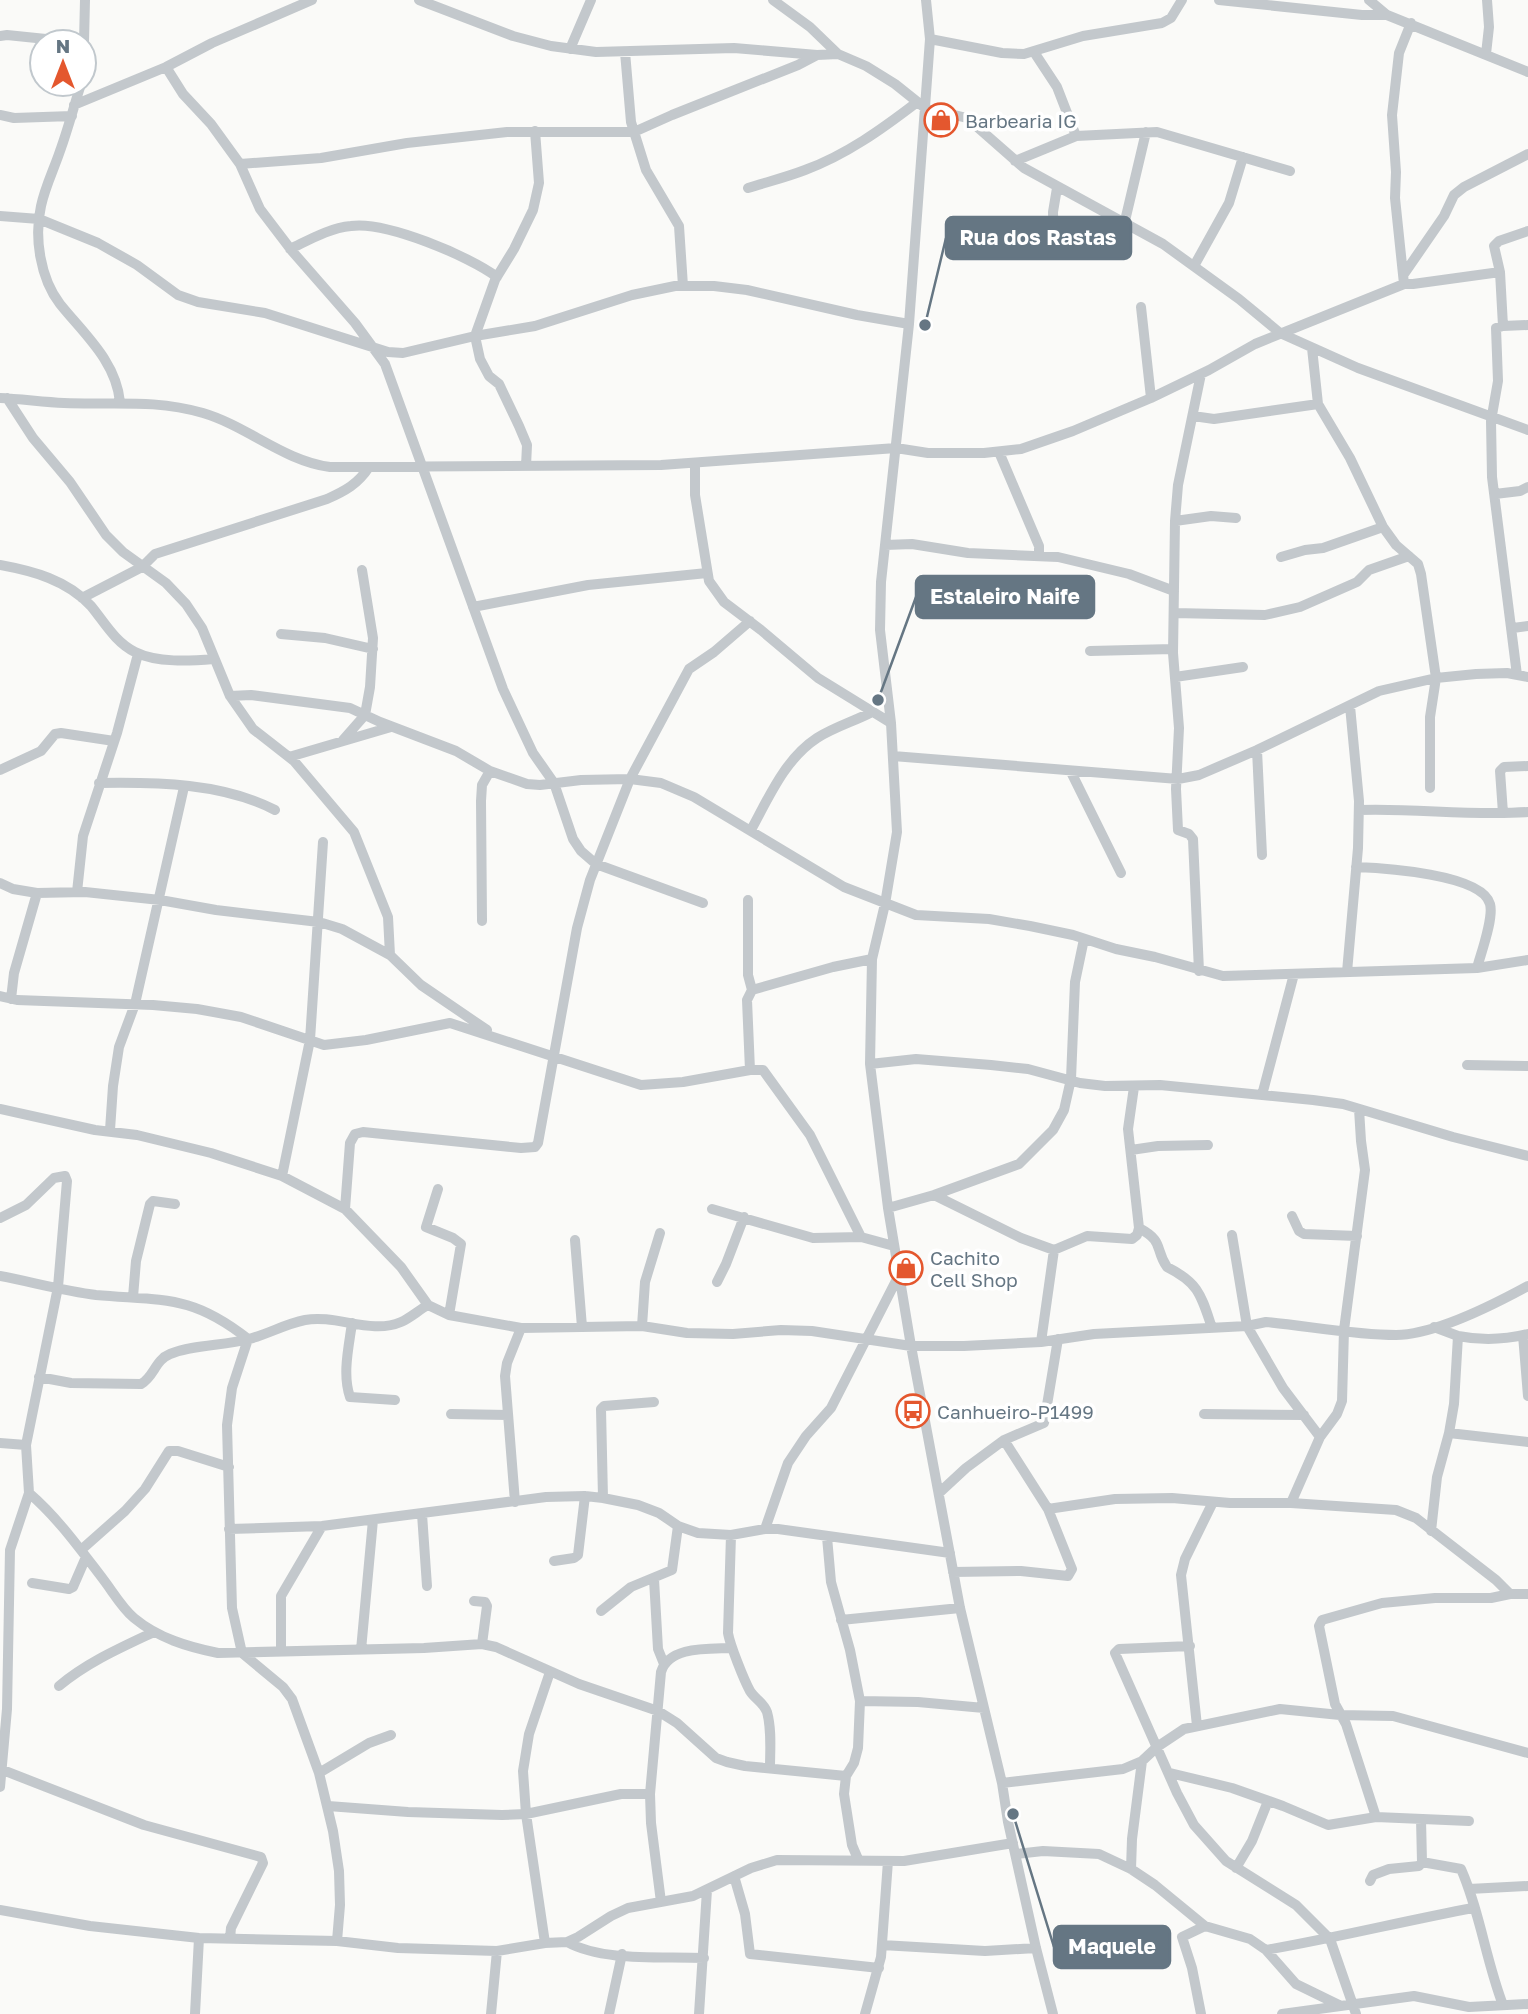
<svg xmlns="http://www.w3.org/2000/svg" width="1528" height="2014" viewBox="0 0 1528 2014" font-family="'Golos Text',sans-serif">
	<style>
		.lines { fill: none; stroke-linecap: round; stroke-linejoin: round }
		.minor { stroke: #c3c8cc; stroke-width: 10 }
		.labels { text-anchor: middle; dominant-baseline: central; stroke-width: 7; stroke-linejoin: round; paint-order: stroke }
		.poi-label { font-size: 19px; fill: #657683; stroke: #fff; text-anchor: start }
		.leader { fill: none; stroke: #657683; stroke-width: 2.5 }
		.callout-dot { fill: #657683; stroke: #fff; stroke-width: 2.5 }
		.callout { fill: #657683; stroke: #657683; stroke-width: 2.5 }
		.callout-label { font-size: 21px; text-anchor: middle; font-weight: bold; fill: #fff }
	</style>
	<rect width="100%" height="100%" fill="#fafaf8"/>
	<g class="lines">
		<path class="minor" d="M419,0l94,36 38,10 45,6 138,-4 83,7 21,-1 28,12 29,18 30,24 42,10 57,50 139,76 76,55 41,34 78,35 170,62
			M773,0l37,27 28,27
			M926,0l4,39 -21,285 -28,258 -1,48 11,93 6,109 -12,72 -13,55 -2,105 18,144 23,138 49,262 42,175 6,39 28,126 17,66
			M1219,0l143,15h25
			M1369,0l18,15 141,57
			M1411,23l-12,30 -7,62 4,57 -1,26 9,86h9l87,-12 3,54 25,-1
			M0,36l7,-1 68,7
			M930,39l72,14 22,1 59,-18 79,-13 9,-5 11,-18
			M84,42l1,-42
			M570,49l21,-49
			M625,52l6,70 15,48 33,56 4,60
			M1034,52l23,35 19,49
			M1486,54l3,-27 -2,-27
			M166,67l17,27 28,30 29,40 20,45 32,42 63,72 30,41 118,325 30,64 21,30 19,56 8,12 15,13 107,39
			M81,84c-7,22 -13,45 -21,67 -6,18 -15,36 -19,55 -7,31 -1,72 19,98 24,30 56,57 60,98
			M74,105l92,-38 46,-24 100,-43
			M0,115l14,3 58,-2
			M1015,161l61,-25 81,-4 133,39
			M240,164l81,-6 86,-15 100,-11h127l38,-17 126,-50 19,-10
			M748,188c19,-6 39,-11 57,-18 41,-15 77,-41 111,-67
			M0,216l39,3 59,24 39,22 41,30 20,7 67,11 123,39 15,1 72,-17 60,-10 97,-31 43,-9h39l33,4 110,25 52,9
			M1124,225l22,-93
			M290,249c19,-9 39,-21 61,-23 35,-5 118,30 146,51
			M1054,254l-1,-42 4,-24
			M1194,266l35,-63 14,-46
			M1500,272l-6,-26 5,-5 29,-10
			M1404,274l40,-58 10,-21 10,-8 64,-33
			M1141,307l10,91
			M1503,326l-7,2 2,53 -7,40 1,56 25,198
			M1312,348l6,56 32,54 33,69 13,18 22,19 3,10 15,104 -6,39v71
			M0,398c21,1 43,4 64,5 50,2 90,-4 139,10 44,13 81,48 127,54l331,-2 235,-17 32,5h56l37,-4 52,-18 78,-33 58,-28 46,-26 149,-60
			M7,398l26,40 37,44 36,53 17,17 43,31 20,21 16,24 28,68 23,33 41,32 60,71 34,85 2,38
			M1193,416l21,3 104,-15
			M999,452l40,94v9
			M695,463v32l14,86 15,21 37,28 57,48 73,45
			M526,466l1,-21 -8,-19 -20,-42 -10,-8 -9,-17 -5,-23 20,-56 19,-31 19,-39 6,-27 -4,-52
			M1495,494l25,-3 8,-4
			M1175,521l36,-5 25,2
			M885,545l27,-1 56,9 90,4 71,17 45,17
			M1281,557l24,-7 18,-2 60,-21
			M0,565c33,6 67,15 91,41 14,17 24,36 44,46 22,11 55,9 79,7
			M82,598l60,-31 13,-13 172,-55c18,-8 31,-15 42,-32
			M473,607l115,-22 119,-12
			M1174,613l91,2 35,-8 57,-25 12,-12 40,-14
			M1513,628l15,-2
			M281,634l44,4 48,11
			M1090,651l83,-2
			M1175,677l68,-10
			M230,696l21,-1 99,13 30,14 76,29 34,20 37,13 13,1 41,-5 49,-1 31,4 33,14 150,90 72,28 73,4 41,7 43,9 43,14 39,8 68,19 254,-8 51,-8
			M343,740l22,-25 5,-28 3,-49 -11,-68
			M1257,750l5,105
			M893,756l285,23 21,-4 58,-25 122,-59 57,-13 40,-4 31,-1 21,4
			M289,757l102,-30
			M0,770l41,-19 14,-17 6,-1 53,8
			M1071,772l50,101
			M99,783c58,-1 124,0 176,27
			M1359,810c56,-2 112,6 169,2
			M1503,813l-3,-42 4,-4 24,-1
			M751,830c18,-33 34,-71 66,-92 17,-11 38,-17 55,-26
			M1356,867c27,1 126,7 134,37 4,14 -9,49 -13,64
			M0,883l13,6 24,4 48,-1 75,8 56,10 103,12 23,7 48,26 31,30 66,45
			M77,892l6,-56 34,-103 21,-79
			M748,900v75l4,15
			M482,921l-1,-120 1,-16 8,-14
			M1199,971l-6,-132 -4,-5 -11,-4 -2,-41 3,-61 -6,-75 2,-132 3,-36 23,-111
			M1347,972l11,-124 1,-47 -9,-95
			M0,996l17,4 136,5 44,4 44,8 83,28 42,-5 84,-17 191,62 42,-3 67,-12h13l47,65 51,102
			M11,999l3,-26 23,-80
			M870,1064l46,-5 75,6 37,4 52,14 25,3 55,-1 153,15 30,4 110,33 75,19
			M1467,1065l61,1
			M750,1070l-3,-70 5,-10 81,-23 39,-8
			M1262,1095l32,-121
			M0,1109l95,21 42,5 74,18 71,23 63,33 56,58 27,38 21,10 72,13 121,-2 45,7 46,1 48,-4 31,1 99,15h53l77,-4 53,-8 153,-8 19,-4c43,4 87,13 130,13 38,0 99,-31 132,-49
			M110,1130l3,-44 6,-39 16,-43 49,-217
			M1131,1150l27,-4 50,-1
			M282,1176l28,-136 13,-198
			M438,1189l-12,38 27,11 8,6 -12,71
			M934,1195l87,43 33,12 33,-14 45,3 5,-4 2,-7 -11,-99 6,-42
			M888,1208l46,-13 85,-31 34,-34 11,-20 7,-31 4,-97 9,-43
			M345,1209l5,-66 5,-9 8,-2 158,16 14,-1 3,-4 39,-215 13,-48 40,-101 59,-110 25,-17 36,-31
			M712,1209l101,29 48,-1 33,9
			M1292,1216l7,15 5,3 53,2
			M0,1218l26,-13 28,-27 11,-2 2,5 -9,106 -32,158 3,48 -19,57 -3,159 -7,78
			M1139,1228c26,14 15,20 28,39 32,16 34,28 45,61
			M1232,1235l15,91 36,62 37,49
			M575,1240l7,87
			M0,1276c32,6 64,15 96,19 67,6 95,-1 152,44l-16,49 -5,37 5,183 10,45 41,34 9,12 27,74 14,58 6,40 1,34 -3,36
			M717,1282l9,-18 18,-47
			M133,1297l3,-36 14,-57 3,-3 22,3
			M352,1323c-3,23 -10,51 -2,74l45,3
			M642,1326l3,-44 15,-49
			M1523,1335l5,61
			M1458,1336c25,5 46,4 70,-2
			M1041,1342l13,-92
			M39,1377l32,6 70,1c13,-7 14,-24 29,-30 24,-10 54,-8 79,-15 19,-5 36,-15 56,-19 31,-6 66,15 96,2 9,-4 18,-12 27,-17
			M451,1414l57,1
			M1204,1414l100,1
			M1449,1433l79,9
			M0,1443l26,2
			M29,1493c29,25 51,56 74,86 10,13 19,29 31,39 24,20 54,29 84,35l206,-5 58,-4 14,3 83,37 79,27 19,12 39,35 11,4 18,4 101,10
			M939,1493l27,-25 38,-28 40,-17 14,-84
			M603,1498l-2,-89 3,-3 50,-4
			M515,1502l-10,-126 2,-13 14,-35
			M1291,1503l29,-66 17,-23 5,-13 2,-71 21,-160 -4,-29 -2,-32
			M1048,1509l67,-10 57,-1 58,5h61l105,7 20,8 80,62 14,14
			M422,1514l5,72
			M229,1529l93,-3 224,-29 39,-1 18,2 35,7 21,8 19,13 20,7 33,2 34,-6h13l172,24
			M765,1529l23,-66 18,-27 25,-28 68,-133
			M1431,1531l6,-54 12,-44 5,-29 4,-68 -24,-9
			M731,1535l-3,98c2,12 16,47 22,58 5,8 13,11 17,21 5,18 3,38 3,56
			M827,1537l4,45 19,68 10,51 -2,47 -4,15 -8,13 -2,18 8,51 6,14
			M81,1550l44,-39 20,-22 24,-38h9l51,16
			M554,1561l20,-3 4,-3 7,-59
			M953,1572l68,-1 47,5 4,-7 -24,-60 -44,-69
			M654,1579l4,70 6,15
			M32,1583l37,6 4,-2 13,-30
			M474,1601l11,1 2,4 -5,38
			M601,1611l30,-24 41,-17 6,-44
			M841,1620l119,-12
			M1190,1646l-71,3 -4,4 62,140 17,32 32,36 70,44 34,34 26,75
			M361,1650l12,-130
			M281,1651v-55l41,-70
			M59,1686c29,-24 61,-38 95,-54
			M860,1701l58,1 66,6
			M1197,1726l-16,-151 4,-16 28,-57
			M0,1769l144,56 117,32 2,6 -32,65 -1,10
			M319,1773l50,-30 22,-8
			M1170,1773l62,15 51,18 45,19 48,-8 93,4
			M1002,1783l121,-14 19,-8 15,-14 27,-18 96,-20 60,6 53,1 135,37
			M328,1806l80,6 94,3 24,-1 95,-20h29
			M1376,1817l-30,-93 -11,-20 -16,-78 3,-6 60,-17 53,-5h56l19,-4h18
			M1421,1819l1,43
			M1016,1854l27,-3 56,3 32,15 24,16 50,41 45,13 16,11 30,34 43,21
			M1236,1868l16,-27 16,-40
			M1131,1869l1,-30 10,-78
			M734,1876l11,38 5,40 129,14
			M1370,1881l3,-6 16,-6 30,-3 3,-4 39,7c19,43 25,92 42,136
			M1469,1889l59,-3
			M661,1902l-10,-79 -1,-29 11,-122c8,-26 47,-23 70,-24
			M0,1910l90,16 109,12 138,3 61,7 99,3 48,-8 22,-1 11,-5 33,-21 17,-8 65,-12 58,-28 26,-8 127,1 109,-18
			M567,1942c36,20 95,14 137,16
			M545,1943l-19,-129 -3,-43 6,-37 21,-62
			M882,1945l103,6 51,-3
			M1266,1950c69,-12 138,-29 207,-42
			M195,2014l4,-76
			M491,2014l6,-63
			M609,2014l13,-60
			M699,2014l8,-124
			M865,2014l16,-57 7,-96
			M1201,2014l-9,-46 -10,-31 23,-11
			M1282,2014l132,-18 55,11 59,-3"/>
	</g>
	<defs>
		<symbol id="shop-ring" viewBox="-11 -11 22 22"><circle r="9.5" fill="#fff" stroke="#e4572e" stroke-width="1.5"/><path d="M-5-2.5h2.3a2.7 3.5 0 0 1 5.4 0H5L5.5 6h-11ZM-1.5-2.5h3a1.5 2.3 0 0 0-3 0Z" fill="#e4572e"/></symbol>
		<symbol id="bus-ring" viewBox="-11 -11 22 22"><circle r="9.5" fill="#fff" stroke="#e4572e" stroke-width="1.5"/><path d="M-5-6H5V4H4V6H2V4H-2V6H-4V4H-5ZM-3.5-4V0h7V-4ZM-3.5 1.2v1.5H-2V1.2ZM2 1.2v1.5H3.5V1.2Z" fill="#e4572e"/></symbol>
	</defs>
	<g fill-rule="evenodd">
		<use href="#shop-ring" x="922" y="101" width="38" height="38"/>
		<use href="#shop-ring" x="887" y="1249" width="38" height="38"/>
		<use href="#bus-ring" x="894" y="1392" width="38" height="38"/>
	</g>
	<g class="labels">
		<g class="poi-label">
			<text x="965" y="120">Barbearia IG</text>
			<text x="930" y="1257">Cachito<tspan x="930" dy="22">Cell Shop</tspan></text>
			<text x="937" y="1411">Canhueiro-P1499</text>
		</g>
	</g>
	<path class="leader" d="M925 325L946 238M878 700L916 597M1013 1814L1054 1947"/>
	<g class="callout-dot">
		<circle cx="925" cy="325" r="7"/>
		<circle cx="878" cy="700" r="7"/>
		<circle cx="1013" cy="1814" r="7"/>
	</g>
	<g class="callout">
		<rect x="946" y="217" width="185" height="42" rx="7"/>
		<rect x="916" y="576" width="178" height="42" rx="7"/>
		<rect x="1054" y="1926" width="116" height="42" rx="7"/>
	</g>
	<g class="callout-label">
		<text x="1038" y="245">Rua dos Rastas</text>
		<text x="1005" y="604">Estaleiro Naife</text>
		<text x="1112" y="1954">Maquele</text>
	</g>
	<g transform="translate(63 63)"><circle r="33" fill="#ffffff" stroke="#c1c8cd" stroke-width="2"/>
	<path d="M0-5L12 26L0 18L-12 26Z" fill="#e4572e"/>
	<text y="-10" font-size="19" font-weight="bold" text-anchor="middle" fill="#657683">N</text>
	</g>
</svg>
